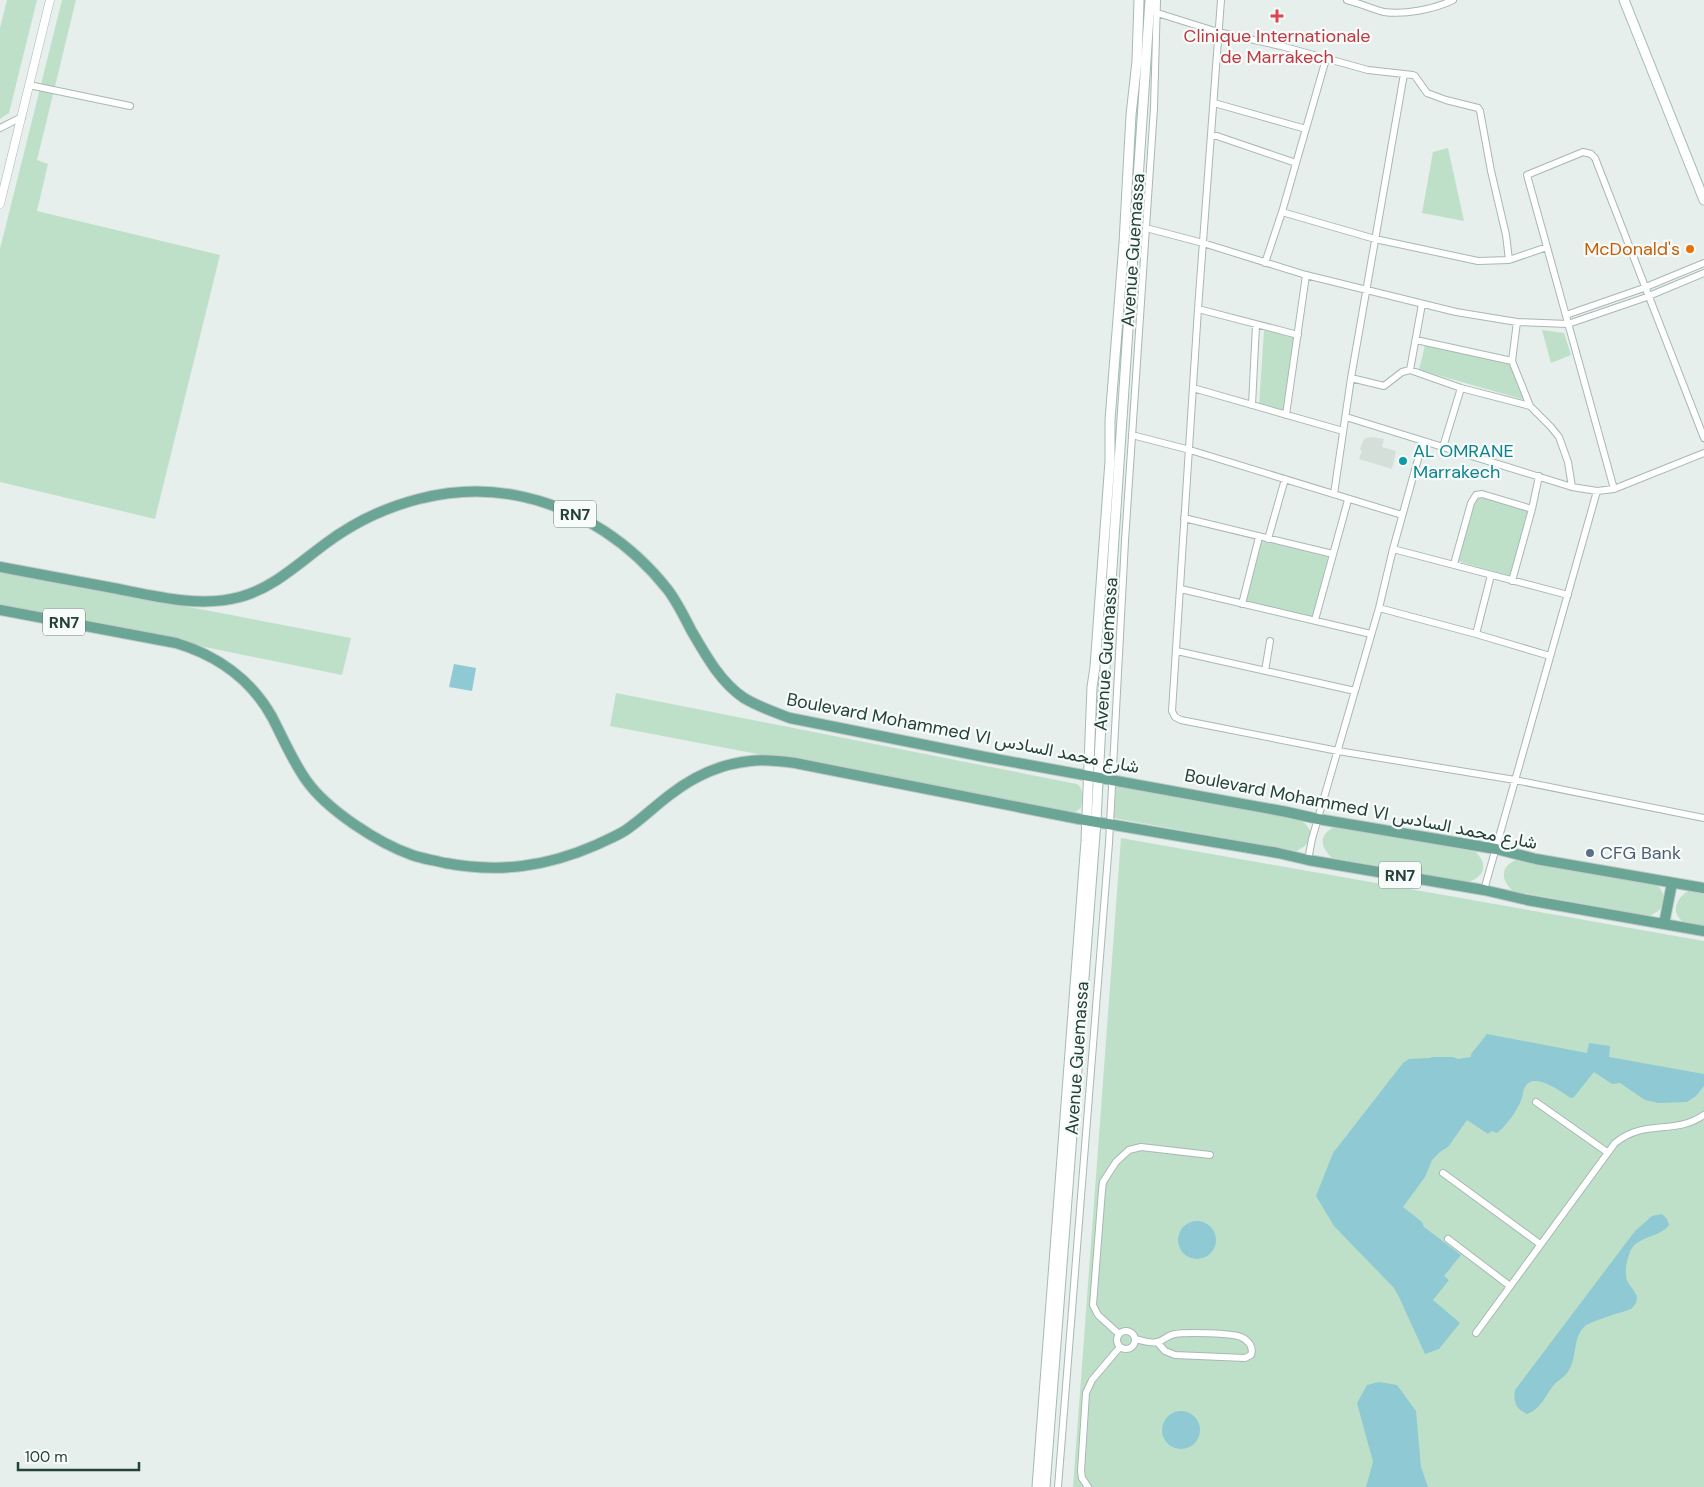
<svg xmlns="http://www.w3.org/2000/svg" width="1704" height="1487" viewBox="0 0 1704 1487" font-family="'DM Sans',Vazirmatn,sans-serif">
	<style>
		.built { fill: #d4dfda }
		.green { fill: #bfe0c8 }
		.water { fill: #8ec9d4 }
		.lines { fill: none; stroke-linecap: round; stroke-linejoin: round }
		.minor-casing { stroke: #a8b8b2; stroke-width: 8 }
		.tertiary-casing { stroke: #a8b8b2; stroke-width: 9 }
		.secondary-casing { stroke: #a4bbb3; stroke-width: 11 }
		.primary-casing { stroke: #c2cac8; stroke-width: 12 }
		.minor { stroke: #fff; stroke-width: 6 }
		.tertiary { stroke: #fff; stroke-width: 8 }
		.secondary { stroke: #fff; stroke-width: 9 }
		.primary { stroke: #6aa596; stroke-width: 10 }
		.health-dot { fill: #e0444e; stroke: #f7fbf9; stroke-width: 2 }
		.food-dot { fill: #e8710a; stroke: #f7fbf9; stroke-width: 2 }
		.culture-dot { fill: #0f9aa8; stroke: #f7fbf9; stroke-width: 2 }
		.service-dot { fill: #5c6f8a; stroke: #f7fbf9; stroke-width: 2 }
		.labels { text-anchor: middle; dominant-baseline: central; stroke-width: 4.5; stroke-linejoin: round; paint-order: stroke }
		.shield { fill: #f7fbf9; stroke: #637a73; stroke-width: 1 }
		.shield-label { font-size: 16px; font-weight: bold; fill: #24423a }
		.health-label { font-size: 18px; fill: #be3a42; stroke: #f7fbf9 }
		.food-label { font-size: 18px; fill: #c56008; stroke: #f7fbf9; text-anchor: end }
		.street-label { font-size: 18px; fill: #24423a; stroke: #f7fbf9 }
		.culture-label { font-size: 18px; fill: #0d838f; stroke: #f7fbf9; text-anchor: start }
		.service-label { font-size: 18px; fill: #4e5e75; stroke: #f7fbf9; text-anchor: start }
	</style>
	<rect width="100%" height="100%" fill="#e6efeb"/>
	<path class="built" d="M1371,437l13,2 -2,8 14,4 -4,18 -33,-10 3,-8 -2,-2 3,-8 3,-3z"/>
	<path class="green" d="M7,0h30l-28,113 -9,6v-91z
		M62,0h14l-39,160 11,4 -11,47 183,44 -65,264 -155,-37v-233z
		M1448,148l16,73 -42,-8 11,-61z
		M1264,330l35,9 -11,75 -29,-8z
		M1542,330l22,3 7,22 -20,8z
		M1425,345l89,17 15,39 -110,-31z
		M1477,496l54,14 -20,66 -54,-15z
		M1260,541l68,16 -15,61 -67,-16z
		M0,571l351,67 -9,37 -342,-70z
		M616,693l461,91c8,5 5,15 4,24l-7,5 -13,-1 -451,-86z
		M1116,784l185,36c16,13 11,24 -5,31l-182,-33z
		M1336,826l140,26c12,13 9,24 -8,30l-136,-24c-13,-12 -13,-24 4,-32z
		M1121,838l583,103v546h-631z
		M1519,859l137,25c13,12 10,26 -7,32l-136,-25c-14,-12 -12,-27 6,-32z
		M1690,890l14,3v34c-6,-2 -15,-2 -20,-5 -15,-9 -7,-26 6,-32z"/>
	<path class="water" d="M454,664l22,4 -4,23 -23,-4z
		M1487,1034l100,19 2,-10 21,3 -1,11 95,17v12l-8,10 -9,6 -29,1 -13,-3 -25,-17 -8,1 -18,-12 -20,25 -3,1c-10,-6 -37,-27 -46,-11 -2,2 -2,8 -3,11 -5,13 -15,27 -25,35l-5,-2 -4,3 -21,-14 -19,27 -8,5 -8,8 -7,17 -22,30 19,15 2,5 37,28 -17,21 5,4 -16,20 27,23 -21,26 -14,5 -26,-57 -5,-9 -60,-62 -18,-30 17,-43 70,-90 6,-4 21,-1 2,-1h21l5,2 13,-2v-3z
		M1662,1214l5,5 2,6c-10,14 -35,10 -40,30 -2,5 -4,14 -3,20 0,14 21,19 5,34 -11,4 -41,12 -47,18 -11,11 -7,30 -15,43 -4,8 -12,10 -16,16 -8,10 -12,23 -26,28 -11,-5 -14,-12 -12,-24l120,-159 17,-15z
		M1178 1240a19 19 0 1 1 38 0a19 19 0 1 1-38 0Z
		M1379,1382l18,3 19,26 5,56 7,20h-62l7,-25 -16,-59 10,-18z
		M1162 1430a19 19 0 1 1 38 0a19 19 0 1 1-38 0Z"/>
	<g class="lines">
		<defs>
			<path id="minor" d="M1221,0l-23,309 -26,402 3,6 6,3 157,31 177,29 189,38
				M1347,0c12,3 25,9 37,12 21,3 51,-3 69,-12
				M1154,12l64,20 63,14 87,24 45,5 2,1 12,17 19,7 32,8 2,3 11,60 15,64 3,25
				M29,85l101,21
				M1214,103l92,26
				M0,128l22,-11
				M1211,134l85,29
				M1282,212l93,27 103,22 31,-1 38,-13
				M1146,228l57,15 103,32 150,37 61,10 51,2 76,-26 60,-25
				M1265,263l17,-51 44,-153
				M1198,309l100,26
				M1566,315l75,-26 63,-26
				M1517,322l-5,39 18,45 21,21 8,10 9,25 4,25
				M1416,340l96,21
				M1410,370l12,-66
				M1351,378l33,8 18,-14 8,-2 51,18 69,18
				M1193,388l150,43
				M1252,405l4,-80
				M1286,415l20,-140
				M1346,417l226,70 25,4 17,-2 90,-36
				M1132,435l58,15 212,65
				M1443,447l18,-59
				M1614,489l-87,-314 56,-23 8,2 4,4 109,280
				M1334,494l17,-116 53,-304
				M1184,518l149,36
				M1268,539l17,-60
				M1393,549l175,46
				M1454,564l17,-61 5,-8 6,-1 50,15
				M1512,581l20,-72 7,-33
				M1181,589l190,45
				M1242,604l17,-67
				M1379,608l97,26 74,22
				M1315,620l33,-120
				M1476,634l15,-59
				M1177,651l178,40
				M1265,671l5,-30
				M1308,860l4,-21 67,-231 14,-59 30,-108
				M1484,890l113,-399
				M1536,1102l71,50
				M1443,1173l97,71
				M1448,1239l62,47
				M1117 1340a9 9 0 1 1 18 0a9 9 0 1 1-18 0Z
				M1476,1333l139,-190c32,-25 58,-7 89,-28
				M1119,1334l-21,-19 -5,-10 9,-115 1,-8 13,-20 13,-12 12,-3 69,8
				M1135,1339c6,1 17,5 23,3 6,-2 10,-7 17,-8 11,-2 56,-1 66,3 7,3 13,10 10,18l-6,3 -70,-3 -10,-4 -8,-9
				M1058,1487l51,-644 16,-302 29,-433 3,-108
				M1088,1487l-6,-9 -1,-7 5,-78 6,-13 28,-33"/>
			<path id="tertiary" d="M0,204l50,-204"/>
			<path id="secondary" d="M1624,0l80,200
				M1037,1487l49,-646 6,-154 3,-20 15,-206v-41l14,-177 7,-128 6,-54 2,-61
				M1045,1487l51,-666 5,-98 8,-110 41,-613"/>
			<path id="primary" d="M0,567c38,7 75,14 113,21 41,8 86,20 127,9 33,-9 58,-33 85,-53 56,-42 130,-63 199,-47 58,13 108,47 144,93 9,12 16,26 23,40 14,24 29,52 53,68 15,9 30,14 46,20l195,39 302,55 31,7 178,30 40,10 168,29
				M0,610l176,33c40,12 75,36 96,74 11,21 20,43 34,63 21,30 72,63 106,75 11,4 22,5 33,8 54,10 101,4 151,-18 10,-5 21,-9 30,-15 16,-11 30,-25 45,-36 22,-17 50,-30 79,-33 15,-2 30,0 45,2l284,56 199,34 30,7 176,30 43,10 177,31
				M1664,924l8,-41"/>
		</defs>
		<use href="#minor" class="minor-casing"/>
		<use href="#tertiary" class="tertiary-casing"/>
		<use href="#secondary" class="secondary-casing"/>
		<use href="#primary" class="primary-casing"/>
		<use href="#minor" class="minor"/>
		<use href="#tertiary" class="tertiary"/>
		<use href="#secondary" class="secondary"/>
		<use href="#primary" class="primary"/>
	</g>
	<path class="health-dot" d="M1274.5 8.5h5v5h5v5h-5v5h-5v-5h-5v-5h5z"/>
	<circle class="food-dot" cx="1690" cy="249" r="5"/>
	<circle class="culture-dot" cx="1403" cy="461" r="5"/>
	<circle class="service-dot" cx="1590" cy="853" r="5"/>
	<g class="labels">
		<g class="shield">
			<rect x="554" y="500.5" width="42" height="27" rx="4"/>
			<rect x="43" y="608.5" width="42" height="27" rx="4"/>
			<rect x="1379" y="861.5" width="42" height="27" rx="4"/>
		</g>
		<g class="shield-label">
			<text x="575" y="514">RN7</text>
			<text x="64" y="622">RN7</text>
			<text x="1400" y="875">RN7</text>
		</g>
		<g class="health-label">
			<text x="1277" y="36">Clinique Internationale<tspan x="1277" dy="21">de Marrakech</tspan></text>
		</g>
		<g class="food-label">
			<text x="1680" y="249">McDonald's</text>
		</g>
		<g class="street-label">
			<text transform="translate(1133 250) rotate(-86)">Avenue Guemassa</text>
			<text transform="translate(1106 654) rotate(-86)">Avenue Guemassa</text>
			<text transform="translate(963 733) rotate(11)">Boulevard Mohammed VI شارع محمد السادس</text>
			<text transform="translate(1361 809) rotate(11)">Boulevard Mohammed VI شارع محمد السادس</text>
			<text transform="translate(1077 1058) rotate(-86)">Avenue Guemassa</text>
		</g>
		<g class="culture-label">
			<text x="1413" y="451">AL OMRANE<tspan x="1413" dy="21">Marrakech</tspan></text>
		</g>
		<g class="service-label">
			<text x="1600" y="853">CFG Bank</text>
		</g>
	</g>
	<path d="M18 1462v8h121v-8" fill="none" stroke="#24423a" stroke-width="2.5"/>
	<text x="25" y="1462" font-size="15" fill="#24423a" stroke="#f7fbf9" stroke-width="4" paint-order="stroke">100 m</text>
</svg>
